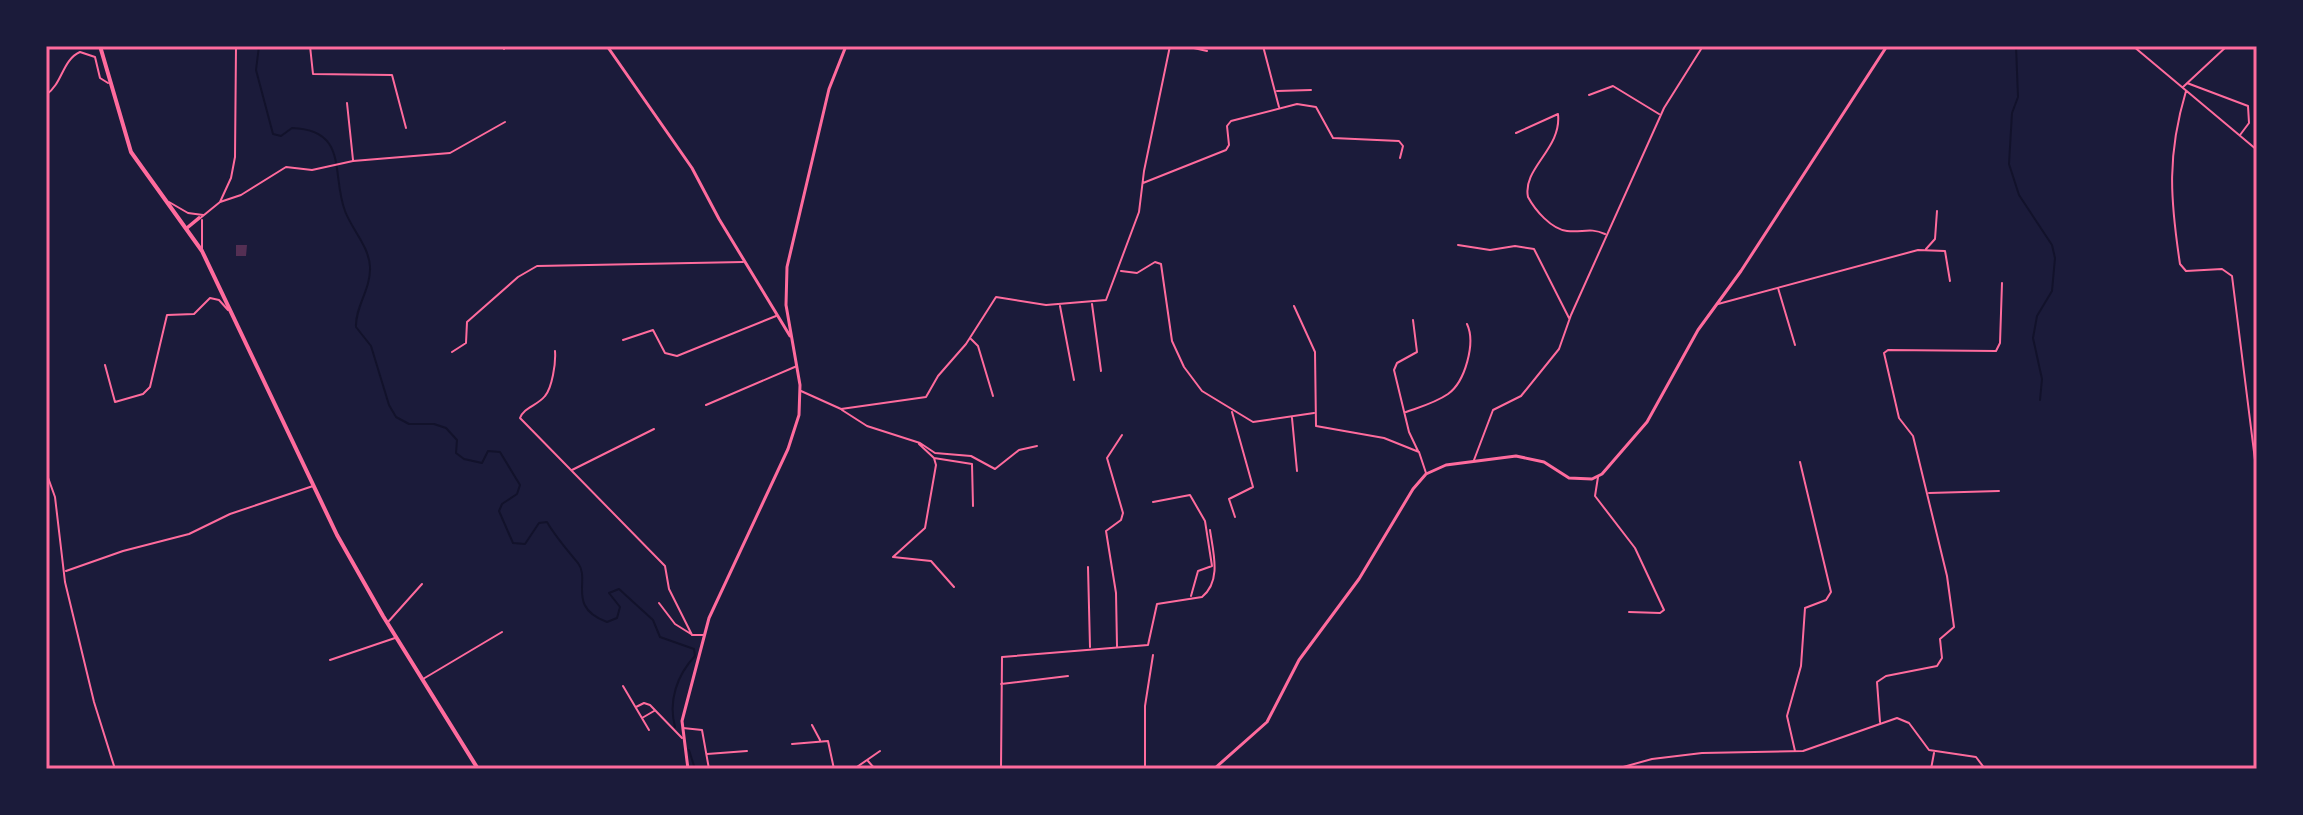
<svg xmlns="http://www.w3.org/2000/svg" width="2303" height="815" viewBox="0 0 2303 815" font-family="'Crimson Pro',serif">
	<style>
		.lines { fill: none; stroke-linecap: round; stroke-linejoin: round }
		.stream { stroke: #12122b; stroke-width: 2 }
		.building { fill: #542f53 }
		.minor { stroke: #ff6b9d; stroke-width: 2 }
		.tertiary { stroke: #ff6b9d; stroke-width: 3 }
		.secondary { stroke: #ff6b9d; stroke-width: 3 }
		.primary { stroke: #ff6b9d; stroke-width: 4 }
		.neatline { fill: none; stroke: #ff6b9d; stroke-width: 3 }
	</style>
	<rect width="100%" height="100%" fill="#1b1b3a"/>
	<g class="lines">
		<path class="stream" d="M259,46l-3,24 17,64 8,2 11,-8c57,2 39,46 53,83 7,19 24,35 25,56 1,22 -15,40 -14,60l15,19 18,59 7,12 13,7h25l12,4 11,12 -1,13 8,6 18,4 6,-12 12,1 20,33 -3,9 -15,10 -3,7 14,32 12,1 14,-21 8,-1c8,14 20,28 31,41 13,17 -12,44 29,59l10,-4 3,-11 -11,-14 10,-4 34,31 7,17 34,12 1,7c-18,19 -27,45 -20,71
			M2016,46l2,51 -6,16 -3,51 10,31 33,50 3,13 -3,33 -15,25 -4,22 9,41 -2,21
			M689,750l6,19"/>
	</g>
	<path class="building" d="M236,245h11l-1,11h-10z"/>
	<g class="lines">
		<path class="minor" d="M310,46l3,28 79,1 14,53
			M504,46v3
			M1185,46l22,5
			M1263,46l16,61
			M2133,46l124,104
			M2187,83l61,23 1,17 -9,12
			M2183,87l44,-41
			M1277,91l34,-1
			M2186,91c-19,64 -16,107 -6,173l6,7 36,-2 10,7 25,200
			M46,95c17,-12 16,-35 34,-43l15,5 5,21 8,5
			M1589,95l24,-9 46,28
			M347,103l6,57
			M1516,133l42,-19c4,35 -36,54 -30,83 7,13 23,32 39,34 15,2 23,-4 38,3
			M1143,183l83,-33 3,-5 -2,-19 4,-5 66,-17 19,3 17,31 66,3 4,5 -3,12
			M169,202l19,11 15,2
			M220,202l21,-7 45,-28 26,3 41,-9 97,-8 55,-31
			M187,227l12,-10
			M188,228l32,-26 11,-24 4,-21 1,-111
			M1458,245l32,5 25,-4 19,3 35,69
			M202,249v-29
			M1926,249l9,-10 2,-28
			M1121,271l16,2 18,-11 6,2 11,77 12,26 18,24 51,31 61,-9
			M1778,288l17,57
			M1092,304l9,67
			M1718,304l200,-54 27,1 5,30
			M1060,306l14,74
			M1294,306l21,46 1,74 68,12 35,14 7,21
			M1413,320l4,32 -20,11 -3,7 15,62 9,19
			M971,339l7,7 15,50
			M623,340l30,-10 12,23 12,3 99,-40
			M555,351c1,12 -3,37 -10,45 -8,10 -21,11 -25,22l145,148 4,23 23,46h11
			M452,352l14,-9 1,-21 51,-45 19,-11 206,-4
			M105,365l10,37 28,-8 7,-7 17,-72 27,-1 16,-16 9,2 9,10
			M801,391l40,18 85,-12 12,-21 28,-32 30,-47 50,8 60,-5 33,-88 5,-41 26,-125
			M706,405l91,-39
			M842,410l25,16 53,17 15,10 36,3 24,13 24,-19 18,-4
			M1232,412l21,75 -24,12 6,18
			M1406,412c14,-5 29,-9 42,-18 17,-12 28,-51 19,-70
			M1292,418l5,53
			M919,444l15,14 38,6 1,42
			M934,458l2,7 -11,63 -32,29 38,4 23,26
			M1474,460l19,-50 28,-14 38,-47 12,-34 93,-207 39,-62
			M572,470l82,-41
			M46,472l9,25 10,85 29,120 21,67
			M1598,477l-3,19 40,52 29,62 -4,3 -31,-1
			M1929,493l70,-2
			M1153,502l37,-7 15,26 7,45 -14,5 -7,25
			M1088,567l2,80
			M66,571l57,-20 66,-17 41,-20 83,-28
			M659,603l16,21 16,10
			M388,622l34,-38
			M1117,646l-1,-53 -10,-62 15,-11 2,-7 -16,-55 15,-23
			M330,660l65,-22
			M423,679l79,-47
			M1001,684l67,-8
			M623,686l26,44
			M636,707l8,-4 6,2 32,33
			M642,718l12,-7
			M1880,722l-3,-40 9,-6 51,-10 5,-8 -2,-19 14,-12 -7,-51 -34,-140 -14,-18 -15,-65 4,-3 108,1 4,-8 2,-60
			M812,725l8,15
			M683,728l19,2 7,39
			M792,744l36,-3 6,28
			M1795,751l-8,-35 14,-50 4,-58 21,-8 5,-8 -31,-130
			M707,754l40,-3
			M868,761l7,8
			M854,769l26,-18
			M1001,769l1,-112 146,-12 9,-41 45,-7c20,-16 11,-45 8,-67
			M1145,769v-63l8,-51
			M1616,769l36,-10 50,-6 101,-2 94,-33 12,5 20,27 47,7 9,12
			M1931,769l3,-16"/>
		<path class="tertiary" d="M607,46l85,122 27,51 71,117
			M1214,769l53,-47 32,-62 60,-81 54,-90 13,-15 20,-9 70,-9 28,6 25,16 23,1 10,-5 45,-52 51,-92 43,-59 146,-225"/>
		<path class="secondary" d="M688,769l-6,-48 27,-103 79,-169 11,-34 1,-30 -14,-80 1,-38 42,-178 17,-43"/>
		<path class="primary" d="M100,46l31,106 71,99 135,284 46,81 95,153"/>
	</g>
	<rect width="2303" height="815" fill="none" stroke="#1b1b3a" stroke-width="96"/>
	<rect x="48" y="48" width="2207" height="719" class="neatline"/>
</svg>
